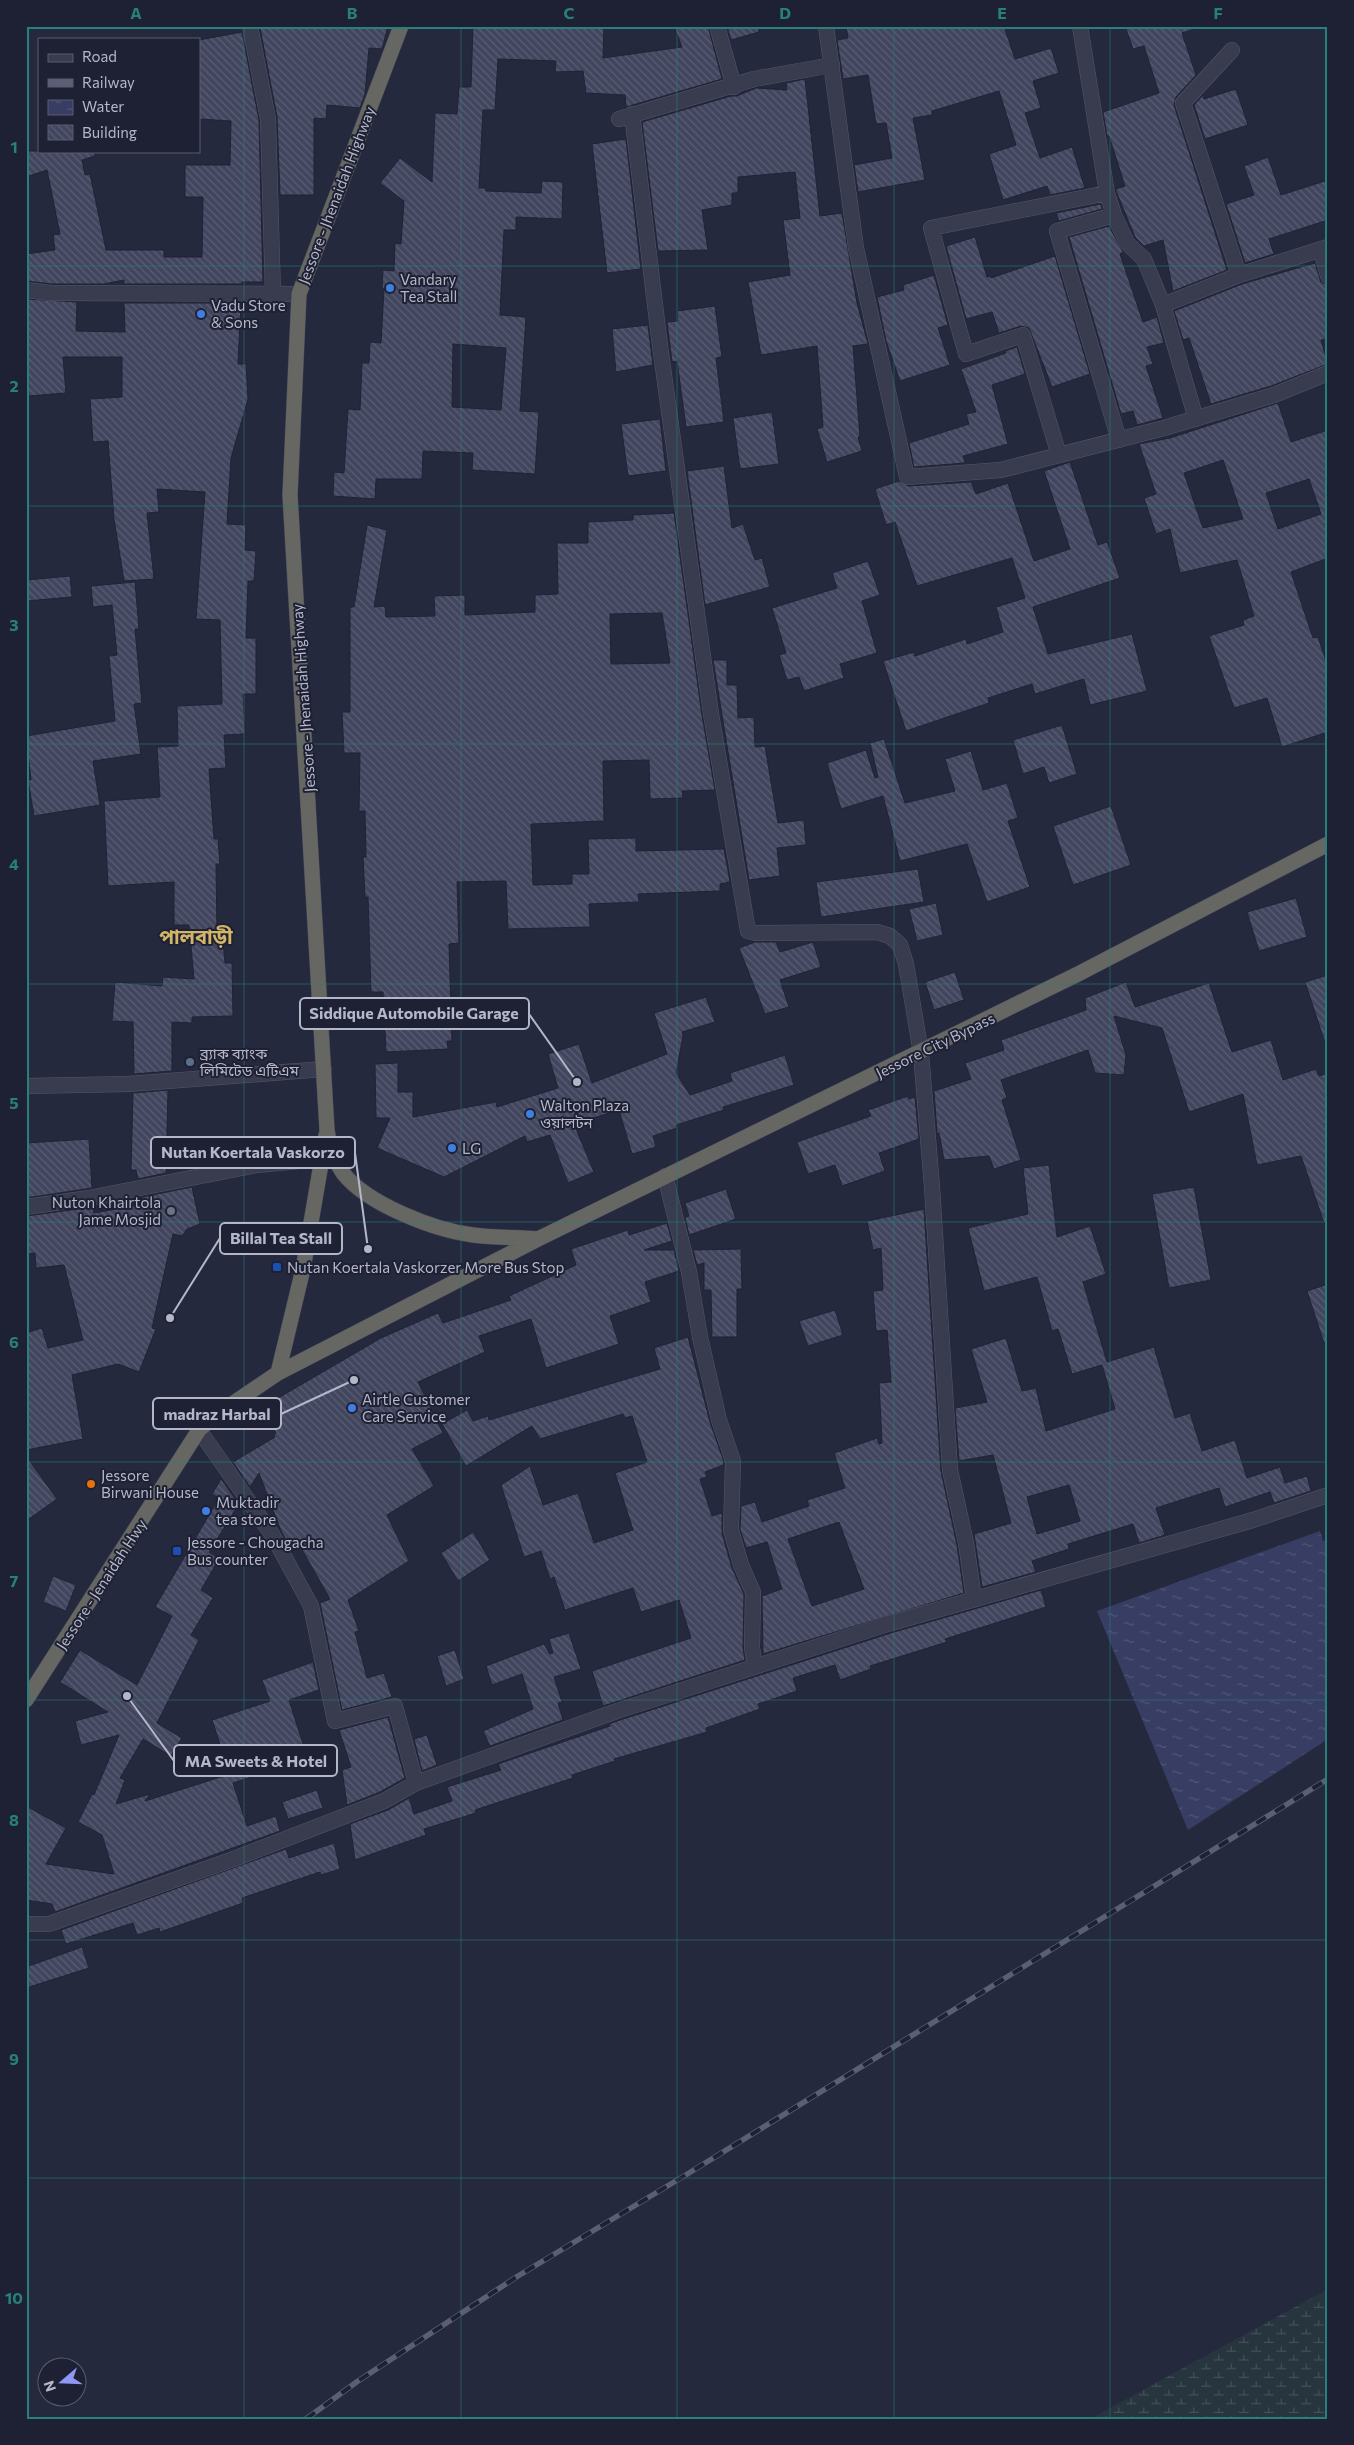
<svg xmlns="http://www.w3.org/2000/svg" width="1354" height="2445" viewBox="0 0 1354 2445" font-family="Commissioner,'Noto Sans Bengali',sans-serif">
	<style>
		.wetland { fill: url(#wetland-marsh) }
		.water { fill: url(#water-ripples) }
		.building { fill: url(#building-back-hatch); stroke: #202335; fill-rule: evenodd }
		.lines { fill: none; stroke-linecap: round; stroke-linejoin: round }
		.minor-casing { stroke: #545769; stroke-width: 16 }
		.trunk-casing { stroke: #414456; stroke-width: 16 }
		.minor { stroke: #393c4e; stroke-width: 15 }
		.trunk { stroke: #666662; stroke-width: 15 }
		.rail-casing { stroke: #5b5e75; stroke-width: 5.5 }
		.rail { stroke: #1e2133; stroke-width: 4; stroke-dasharray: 11; stroke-linecap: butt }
		.grid { fill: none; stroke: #28807c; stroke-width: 1; stroke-opacity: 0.55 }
		.shop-dot { fill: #3f7fe0; stroke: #1e2133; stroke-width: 2 }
		.service-dot { fill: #5c6f8a; stroke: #1e2133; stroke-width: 2 }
		.worship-dot { fill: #6b7280; stroke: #1e2133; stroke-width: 2 }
		.transit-dot { fill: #1a4fb4; stroke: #1e2133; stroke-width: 2 }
		.food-dot { fill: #e8710a; stroke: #1e2133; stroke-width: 2 }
		.labels { text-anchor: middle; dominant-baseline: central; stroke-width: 4; stroke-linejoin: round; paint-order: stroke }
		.street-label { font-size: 15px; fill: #b5b7c9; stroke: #1e2133 }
		.poi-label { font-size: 15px; fill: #b5b7c9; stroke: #1e2133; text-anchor: start }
		.district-label { font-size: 20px; font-weight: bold; fill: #d2b568; stroke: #1e2133 }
		.leader { fill: none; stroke: #b5b7c9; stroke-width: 2 }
		.callout-dot { fill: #b5b7c9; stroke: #1e2133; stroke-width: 2 }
		.callout { fill: #1e2133; stroke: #b5b7c9; stroke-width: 2 }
		.callout-label { font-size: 16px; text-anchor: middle; font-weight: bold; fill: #b5b7c9 }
		.neatline { fill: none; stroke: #28807c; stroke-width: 2 }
		.grid-label { font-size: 16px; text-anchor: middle; font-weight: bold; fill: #28807c }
	</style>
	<defs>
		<pattern id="wetland-marsh" width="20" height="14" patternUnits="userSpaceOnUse" patternTransform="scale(1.25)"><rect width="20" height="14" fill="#27353f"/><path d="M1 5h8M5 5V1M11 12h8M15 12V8" fill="none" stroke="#445059"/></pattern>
		<pattern id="water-ripples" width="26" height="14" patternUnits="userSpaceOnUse" patternTransform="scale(1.25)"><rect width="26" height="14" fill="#383d63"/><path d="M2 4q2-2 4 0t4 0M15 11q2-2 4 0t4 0" fill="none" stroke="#535778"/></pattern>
		<pattern id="building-back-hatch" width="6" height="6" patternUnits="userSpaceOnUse" patternTransform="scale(1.25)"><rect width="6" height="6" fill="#41455e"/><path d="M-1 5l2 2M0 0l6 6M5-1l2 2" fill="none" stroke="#5a5e74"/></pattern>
	</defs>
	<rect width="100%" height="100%" fill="#25293e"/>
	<path class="wetland" d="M1328,2289v130h-238z"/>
	<path class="water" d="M1320,1531l3,10 5,-1v199l-140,91 -91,-219z"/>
	<path class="building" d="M267,26h121l-6,23 -13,-1 -4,46 -5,14 -33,-3 -1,14 -12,-1v77h-34l-3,-78 -17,-89z
		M473,26h131l-1,32 79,-11 -8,-21h34l14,53 -96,28 -1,-12 -39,-2 -3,-22 -28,1 1,-11 -58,-2 -3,51h-12l-4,78h7v3l55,2 1,-12 21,1 -1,37 -46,-2v13h-12l-4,85 26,2 -6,94 19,1 -4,62 -63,-4 1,-17 -50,-2 -1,28h-46l-1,20 -42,-3 1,-24 10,1 4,-64 12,1 2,-47h7l1,-21 11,1 3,-54h-2l1,-19 11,1 1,-28 6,1 3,-43 -24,-18 20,-25 32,24 3,-69 22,1 2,-27h12zM453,344l53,4 -5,62 -49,-3z
		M727,26h31l1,6 -28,8z
		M846,26h158l11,33 36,-11 8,25 -26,8 8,27 -16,5 15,45 32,-11 13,41 -35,7 -3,-9 -44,14 -14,-46 27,-9 -17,-54 -67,20v4l-19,3 12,62 -67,12 -4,-27 38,-7 -6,-35 -10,1 -8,-49 -25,4 -6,-39 11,-2z
		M1125,26h66l1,4 -10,3 14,42 -20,22 -2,8 53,165 -54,21 -10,-51 -19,6 -9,-9 -19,-46v-2l9,-3 -16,-50h-2l-4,-24 56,-19 -15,-47 -11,3z
		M242,32l17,88 4,162h-21v2h-118v-4l-20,4h-52l-26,-3v-27l29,-4 -2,-15 7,-1 -13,-64 -21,7v-26h68l1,5 -13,4 3,15 5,-1 16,76h58v7h38l1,-60h-18v-32h45l1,-44 -32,-2v-79z
		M805,79l15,137 22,-3 15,90 11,41 -15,2 7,91h-2l4,14 -35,11 -10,-33 6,-2 -6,-81 -56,9 -13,-73 42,-7 -7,-55 17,-2 -5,-46 -57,5v16h-6v12l-30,5 6,40 -50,1 -16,-129 89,-26h6l19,-8 31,2 -1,-7z
		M1236,89l12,36 -43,14 -11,-34 9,-10 1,4z
		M626,139l15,130 -34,4 -15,-129z
		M1268,157l13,38 47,-15v40l-59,19 5,15 -29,9 -19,-59 28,-9 -10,-29z
		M1101,204l1,5 -43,12 -3,-8z
		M1109,226l14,26 -3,2 23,68 14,-5 7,26 -17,4 6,17 -7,2 17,52 -26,7 -4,-14 -12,3 -52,-177z
		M975,237l12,40 3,-1 1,2 64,-22 35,118 -38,13 -23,-59 -8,-2 -22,7 -7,-21 -26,7 -20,-73z
		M1315,263l6,19 7,3v54l-7,1 7,24 -57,22 -60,18 -22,-66 -6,2 -9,-29 68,-27z
		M934,275l14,50 -10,3 12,37 -50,16 -14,-40 -9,-44 27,-7 -1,-5z
		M26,299l51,3 -1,29 49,1 -1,-29h117l-3,61h8l2,35 -17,59 -4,66 19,1 -1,25 11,1 -2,30h-6l-2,57h10v56h-13l2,40 -21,1 2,33 -17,1 5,70h4l2,25h-4l1,67h5l3,32h7l1,53 -41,1v6l-20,-1v49l-38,3 -1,-52 -21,-1 3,-39 47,4 1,-9 31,2 -5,-54h-15v-43l-66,4 -4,-85 56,-4 -3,-50 21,-1 -1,-40 45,-2 -2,-84 -24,-1 9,-127 -48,-3 2,23 -12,1 7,66 -30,2 -10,-62 -6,-78 -15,1 -3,-43 32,-2v-40h-59l3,36 -38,3z
		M715,306l7,51 -6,1 8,64 -38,5 -9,-66 -5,1 -5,-40 11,-1 -1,-10z
		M648,325l5,40 -37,7 -4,-43z
		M1017,347l8,27 -33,11 16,59 -45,12 2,7 -51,4 -5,-24 60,-19 -3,-10 10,-2 -15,-43 45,-16 -1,-2z
		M1278,403l13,39 37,-12v128l-37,14 22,66 5,-1 10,30v65l-46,15 -15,-49 -33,10 -25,-72 35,-11 -1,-5 11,-4 -17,-56 -57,13 -10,-44 -14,5 -12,-36 12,-4 -17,-50 31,-6zM1223,460l20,59 -40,9 -19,-55zM1309,479l12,35 -43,15 -12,-36z
		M772,412l7,52 -39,5 -7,-51z
		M660,419l6,52 -38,5 -7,-52z
		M1070,462l28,83 9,-3 13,36 -87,29 15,47 84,-20 15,57 -57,14 -6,-26 -49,15 -3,-10 -44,14 1,5 -83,28 -23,-70 31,-9 1,4 51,-17 1,5 36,-12 -7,-25 29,-9 -13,-40 -95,28 -22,-64 -9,3 -11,-36 24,-8 9,5 63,-4 5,12 32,-11 26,78 36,-12 -26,-78z
		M724,466l8,62 11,-4 12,36 7,-2 8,29 -65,18 -18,-134z
		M674,513l28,202 13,75 -33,1 1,7 -33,1 -1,-39 -46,1 1,60 -73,3 2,61 39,-1v-10h17l-1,-35 48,-1v13l88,-2 6,33 -10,2v7l-82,3 1,8 -50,2 1,23 -82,2 -2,-48 -49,1 2,61 -10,1 3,97h-5l1,8 -62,3 -3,-60h-12l-3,-95h-3l-2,-40h3l-1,-46h-6l1,-58h-16l-2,-41h8v-105h4l13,-82 20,5 -13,77 11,-1 1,11 49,-1 -1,-20 31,-1v20l70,-3v-17l23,-1 -1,-51h31v-21l45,-2v-5zM662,613l8,50 -59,1 -1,-50z
		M868,561l12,34 -18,6 15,52 -37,11 4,14 -40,13 -5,-14 -12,3 -8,-25 7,-2 -14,-45 65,-20 -5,-15z
		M70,576l2,21 -46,4v-21z
		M135,582l4,47h-4l7,74 -8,1 7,50 -48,7 7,44 -66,11 -6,-36h3l-5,-44 89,-15 -6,-65 8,-1 -5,-50 -19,2 -2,-21z
		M713,660h14v25h10l1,33 16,-1 1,30 10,-1 13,77 26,-3 2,25 -29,3 3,28 -31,4z
		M1062,725l15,49 -28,9 -5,-16 -21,7 -10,-34z
		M884,739l21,64 50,-12 -10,-32 26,-8 12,39 24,-7 11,35 -10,3 22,66 -43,15 -20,-58 -67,17 -17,-65 -42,13 -14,-46 39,-13 9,28 3,-1 -8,-34z
		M1111,806l20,59 -58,20 -20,-59z
		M918,869l6,33 -103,15 -5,-35z
		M1296,898l11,39 -48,14 -12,-39z
		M936,903l7,32 -26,6 -8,-32z
		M755,942h21l4,10 33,-10 8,25 -41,13 9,27 -24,7 -26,-66z
		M955,972l9,28 -30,10 -9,-28z
		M1328,975v65h-4l-19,-58z
		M1126,982l9,25 74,-24 23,69 39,-12 12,40 33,-11 3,7 9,-3v150h-4l-23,-67 -44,9 -14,-71 -54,18 -27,-84 -48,-12 12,39 -2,20 -29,-2 -7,-23 -87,30 6,18 -5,2 19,60 -27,9 -5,-13 -45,4 -5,-27h-2l-3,-42 37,-12 -6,-16 39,-13 -3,-10 85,-30 -1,-12z
		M706,997l9,25 -33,10 1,4 -7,37 14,22 42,-14 -2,-8 55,-18 9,30 -71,22 1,3 -48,15 1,3 -24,8 3,11 -24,7 -13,-44 -45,14 20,48 -26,11 -18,-48 -23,7 -2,-6 -81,41 -67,-29 13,-30h-14l-1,-54 23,-1v29h15v25l83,-15 1,5 61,-19 -10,-34 31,-10 13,39 75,-29 -13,-41z
		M168,1090l-2,83 -28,6 -2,-9h-5l2,-77z
		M908,1096l1,3 6,-2 4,42 -40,14 6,18 -43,15 -7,-21 -27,9 -11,-32 74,-26 -3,-6z
		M89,1139l3,49 -66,10v-55z
		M1049,1165l8,72 33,-11 16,48 -23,8 24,80 47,-15 21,71 15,-5 12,38 33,-11 12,38 33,-11 5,16 22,-7 4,15 -37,12 -4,-11 -45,15 -6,-19 -63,20 9,27 -26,8 -6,-19 -65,20 1,5 -37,12 4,11 -54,15 -8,-53 37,-11 -18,-68 -34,6 -4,-53 32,-6 -16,-53 35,-11 16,53 14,-3 10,43 69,-22 -13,-44 -30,9 -14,-45 -6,2 -15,-54 -53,14 -16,-63 60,-14 -5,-46zM1069,1485l11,36 -43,13 -10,-37z
		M192,1187l8,37 -13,5 -5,7 -9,-2 -21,94 4,1 -17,43 -21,-8 -46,11 11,64 -57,11v-117l16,-5 6,20 35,-8 -19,-75 -28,3 -1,-15 -9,1v-38l67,-9 1,6 50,-9 -2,-7z
		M1194,1187l17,93 -42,8 -17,-94z
		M726,1189l10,30 -47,16 -4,-18 4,-1 -4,-13z
		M924,1209l17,262 16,74 7,48 -201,61 -1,-58 20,-7 -15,-47 -21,6 -6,-19 1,-23 14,-4 7,20 47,-16 -2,-6 38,-12 -11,-35 43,-15 2,6 3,-1 -3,-60 12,-1 -4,-52 -11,1 -3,-40 10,-1 -2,-42 -8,2 -6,-29zM839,1522l25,67 -52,17 -24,-67z
		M667,1223l5,18 -28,9h30l5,21 -34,11 6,20 -41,14 9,28 -73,24 -15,-49 -52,17 6,16 -67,30 25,51 -31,16 22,37 -47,29 22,46 -61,39 11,31 -4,1 12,46 17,-5 8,24 -50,13 -22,-107 10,-4 -29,-51 -9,3 -11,-20 -22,-58 -9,14 -17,-25 42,-25 -1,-2 2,-2 -15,-25 120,-70 57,-25 5,10 68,-23 -2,-4 67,-31 -5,-16 57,-19 1,5z
		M741,1249l1,40h-5v48h-25l-1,-47h-7v-27l-7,2 -4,-15z
		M1328,1284v58l-4,1 -17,-52z
		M835,1310l8,25 -35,11 -9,-25z
		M688,1337l22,85 14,40 -1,3 -18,7 2,5 -7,2 12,37 10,-3v20l10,35 12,26 -1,54 2,12 -142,46 -11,-35 99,-33 -12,-38 -38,12 -8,-24 -68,22 -11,-33 -4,2 -9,-28 -17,6 -23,-72 29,-19 13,39 35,-12 16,50 39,-13 -18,-57 32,-11 -15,-46 -7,2 -2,-4 -83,25 -8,-13 -66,40 -24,-42 25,-14 6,11 15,-5 1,4 171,-51 -6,-21z
		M26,1456l31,43 -31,22z
		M221,1479l18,25 -30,48 10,7 -18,31 12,8 -22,37 8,5 -42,83 25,15 -11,18 -28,-17 -23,39 5,2 -9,24 34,-10 -5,7 85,-27 -18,-54 58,-19 -8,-21 51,-18 6,28 -30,10 15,47 -44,14 4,12 -31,10 14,43 29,-10 4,15 -225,81 -3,-8 -26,-4v-94l40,22 -20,36 68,10 -12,-39 -24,-13 14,-28 2,1 25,-60 -38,10 -6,-24 33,-9 -48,-30 20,-32 57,35 35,-69 -17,-9 64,-109 -7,-4z
		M473,1532l17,28 -32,21 -17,-28z
		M53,1576l23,9 -10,26 -23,-9z
		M1041,1590l5,17 -101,32 2,3 -77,24 1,3 -31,11 -5,-15 -42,13 4,13 -39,13 2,5 -54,19 1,4 -93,27 1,2 -43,14 1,3 -98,32 1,3 -52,16 2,6 -71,25 -5,-36 38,-14 21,-12 5,16 38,-13 -5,-14 54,-17 -3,-6 112,-38 -1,-2 11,-4 274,-88z
		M569,1633l12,36 -27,8 8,25 -4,1 5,17 -73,26 -7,-15 50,-22 -11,-35 -30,11 -6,-19 58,-22 6,10 3,-1 -4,-14z
		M455,1650l9,29 -18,7 -9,-30z
		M388,1717l17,61 -25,14 -33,13 -5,-35 9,-3 -12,-37z
		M427,1735l10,30 -15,6 -8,-32z
		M317,1790l6,18 -35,11 -6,-17z
		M334,1843l6,26 -19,6 -1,-3 -78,26 1,5 -83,29 -1,-4 -22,7 -4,-12 -67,21 -5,-14 225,-81 3,9z
		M82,1947l7,21 -63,20v-21z"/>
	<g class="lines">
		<defs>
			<path id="minor" d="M250,26l18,93 5,175
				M717,26l17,61
				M826,26l30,222 51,229 94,-7 163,-42 110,-33 54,-22
				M1080,26l27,167 7,22 13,28 17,16 19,46 33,114
				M1232,50l-49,53 56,172
				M632,114l28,232 51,368 37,217 8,2 121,-1 13,4 10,9 6,19 15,89 11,134 18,283 16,73 8,56
				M619,119l135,-40 78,-14
				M1114,215l-57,16 62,209
				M1321,250l7,26
				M26,290l25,3 248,1
				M1163,305l76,-30 89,-28
				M1059,455l-36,-120 -57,19 -35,-126 176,-35
				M26,1086l103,-2 195,-15
				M665,1176l24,96 11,65 19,83 14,41 -2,69 10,35 12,27 -1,56 3,18
				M26,1207l63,-9 168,-33 64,-6
				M199,1430l74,106 38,70 24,115 60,-15 21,77
				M26,1924h23l182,-64 153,-59 32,-18 201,-72 274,-88 362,-103 75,-25"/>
			<path id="trunk" d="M401,26l-102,268 -9,201 37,635c2,15 7,30 16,43 24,31 91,57 130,62 21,3 44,2 65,4
				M278,1373l260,-134 540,-265 250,-130
				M26,1700l173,-270 14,-13 65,-44 25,-104 23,-134"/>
		</defs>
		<use href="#minor" class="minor-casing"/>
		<use href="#trunk" class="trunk-casing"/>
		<use href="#minor" class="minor"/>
		<use href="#trunk" class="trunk"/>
		<defs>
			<path id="rail" d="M306,2419l52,-38 160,-105 171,-103 639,-394"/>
		</defs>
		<use href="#rail" class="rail-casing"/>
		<use href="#rail" class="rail"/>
	</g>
	<path class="grid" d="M244,26v2393M461,26v2393M677,26v2393M894,26v2393M1110,26v2393M26,266h1302M26,506h1302M26,744h1302M26,984h1302M26,1222h1302M26,1462h1302M26,1700h1302M26,1940h1302M26,2178h1302"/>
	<g class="shop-dot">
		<circle cx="390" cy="288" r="5"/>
		<circle cx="201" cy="314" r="5"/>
		<circle cx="530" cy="1114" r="5"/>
		<circle cx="452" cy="1148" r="5"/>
		<circle cx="352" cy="1408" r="5"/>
		<circle cx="206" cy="1511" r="5"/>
	</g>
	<circle class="service-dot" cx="190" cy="1062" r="5"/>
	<circle class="worship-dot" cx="171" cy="1211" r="5"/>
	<g class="transit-dot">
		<rect x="272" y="1262" width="10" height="10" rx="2.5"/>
		<rect x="172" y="1546" width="10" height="10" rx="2.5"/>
	</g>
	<circle class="food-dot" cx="91" cy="1484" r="5"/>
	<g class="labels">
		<g class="street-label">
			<text transform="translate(336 195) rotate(-69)">Jessore - Jhenaidah Highway</text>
			<text transform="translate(303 698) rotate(-94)">Jessore - Jhenaidah Highway</text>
			<text transform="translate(935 1045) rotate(-26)">Jessore City Bypass</text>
			<text transform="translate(101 1584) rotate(-57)">Jessore - Jenaidah Hwy</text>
		</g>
		<g class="poi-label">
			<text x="400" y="279">Vandary<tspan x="400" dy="17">Tea Stall</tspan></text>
			<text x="211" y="305">Vadu Store<tspan x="211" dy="17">&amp; Sons</tspan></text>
			<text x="200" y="1053">ব্র্যাক ব্যাংক<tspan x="200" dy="17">লিমিটেড এটিএম</tspan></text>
			<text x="540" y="1105">Walton Plaza<tspan x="540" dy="17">ওয়ালটন</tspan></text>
			<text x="462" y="1148">LG</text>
			<text x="161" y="1202" text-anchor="end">Nuton Khairtola<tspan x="161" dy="17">Jame Mosjid</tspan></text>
			<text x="287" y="1267">Nutan Koertala Vaskorzer More Bus Stop</text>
			<text x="362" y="1399">Airtle Customer<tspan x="362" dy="17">Care Service</tspan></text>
			<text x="101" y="1475">Jessore<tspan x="101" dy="17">Birwani House</tspan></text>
			<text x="216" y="1502">Muktadir<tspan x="216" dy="17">tea store</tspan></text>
			<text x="187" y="1542">Jessore - Chougacha<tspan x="187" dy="17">Bus counter</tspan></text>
		</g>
		<g class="district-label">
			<text x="196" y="936">পালবাড়ী</text>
		</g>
	</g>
	<path class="leader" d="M577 1082L529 1014M368 1249L355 1153M170 1318L220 1238M354 1380L281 1414M127 1696L174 1761"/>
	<g class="callout-dot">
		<circle cx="577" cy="1082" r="5"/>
		<circle cx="368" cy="1249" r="5"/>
		<circle cx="170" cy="1318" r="5"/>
		<circle cx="354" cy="1380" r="5"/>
		<circle cx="127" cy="1696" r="5"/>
	</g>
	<g class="callout">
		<rect x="300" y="998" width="229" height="31" rx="5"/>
		<rect x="151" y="1137" width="204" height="31" rx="5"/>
		<rect x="220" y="1223" width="122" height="31" rx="5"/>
		<rect x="153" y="1398" width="128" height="31" rx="5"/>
		<rect x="174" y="1745" width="163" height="31" rx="5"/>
	</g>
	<g class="callout-label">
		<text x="414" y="1019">Siddique Automobile Garage</text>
		<text x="253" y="1158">Nutan Koertala Vaskorzo</text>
		<text x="281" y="1244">Billal Tea Stall</text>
		<text x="217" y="1420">madraz Harbal</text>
		<text x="256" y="1767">MA Sweets &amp; Hotel</text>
	</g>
	<rect width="1354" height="2445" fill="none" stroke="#1e2133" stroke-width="55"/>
	<rect x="38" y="38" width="162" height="115" fill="#1e2133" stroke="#5a5d6f"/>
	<rect x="48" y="54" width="25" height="8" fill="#393c4e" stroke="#5a5d6f"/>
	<text x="82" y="62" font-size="15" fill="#b5b7c9">Road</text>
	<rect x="48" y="79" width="25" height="8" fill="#5b5e75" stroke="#5a5d6f"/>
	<text x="82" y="88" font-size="15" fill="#b5b7c9">Railway</text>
	<rect x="48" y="100" width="25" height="15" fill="url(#water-ripples)" stroke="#5a5d6f"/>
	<text x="82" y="112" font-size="15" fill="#b5b7c9">Water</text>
	<rect x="48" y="125" width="25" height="15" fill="url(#building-back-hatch)" stroke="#5a5d6f"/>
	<text x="82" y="138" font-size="15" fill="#b5b7c9">Building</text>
	<g transform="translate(62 2382) rotate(251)"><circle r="24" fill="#1e2133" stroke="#5a5d6f"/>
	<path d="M0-4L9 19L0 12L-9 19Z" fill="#8f98f5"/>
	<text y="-8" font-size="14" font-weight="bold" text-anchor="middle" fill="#b5b7c9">N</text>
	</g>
	<rect x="28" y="28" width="1298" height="2390" class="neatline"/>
	<g class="grid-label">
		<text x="136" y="19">A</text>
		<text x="352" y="19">B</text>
		<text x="569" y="19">C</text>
		<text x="785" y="19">D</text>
		<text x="1002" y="19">E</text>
		<text x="1218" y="19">F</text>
		<text x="14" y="153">1</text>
		<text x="14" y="392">2</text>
		<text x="14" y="631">3</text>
		<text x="14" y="870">4</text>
		<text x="14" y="1109">5</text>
		<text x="14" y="1348">6</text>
		<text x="14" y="1587">7</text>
		<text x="14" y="1826">8</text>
		<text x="14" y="2065">9</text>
		<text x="14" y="2304">10</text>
	</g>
</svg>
